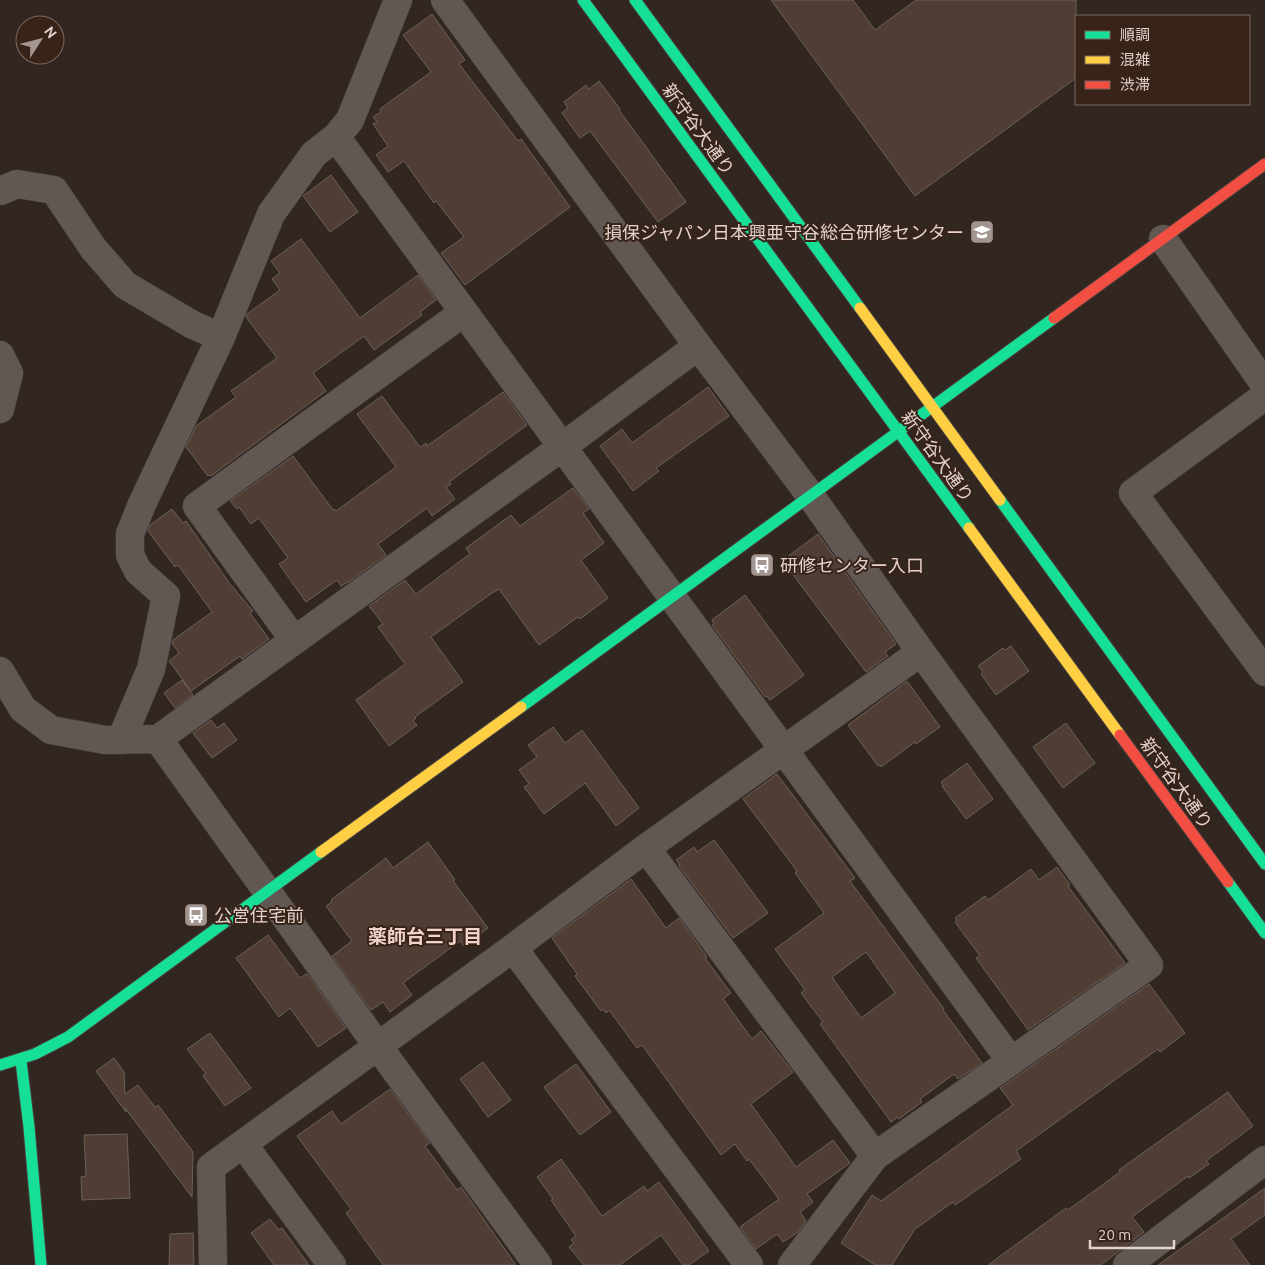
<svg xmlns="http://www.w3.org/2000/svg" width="1265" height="1265" viewBox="0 0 1265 1265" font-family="Ubuntu,'Noto Sans JP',sans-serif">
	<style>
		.building { fill: #503d33; stroke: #6b615c; fill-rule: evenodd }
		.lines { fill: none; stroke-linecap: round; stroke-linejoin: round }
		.street-casing { stroke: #4c423e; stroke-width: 29 }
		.fast-casing { stroke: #4c423e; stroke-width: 13 }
		.slow-casing { stroke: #4c423e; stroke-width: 13 }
		.jam-casing { stroke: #4c423e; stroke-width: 13 }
		.street { stroke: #615854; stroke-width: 28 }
		.fast { stroke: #16e098; stroke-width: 11 }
		.slow { stroke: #ffcf43; stroke-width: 11 }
		.jam { stroke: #f24e42; stroke-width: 11 }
		.labels { text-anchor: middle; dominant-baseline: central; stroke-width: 4; stroke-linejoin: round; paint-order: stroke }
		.street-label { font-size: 18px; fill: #e1d2cc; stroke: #382319 }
		.poi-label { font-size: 18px; fill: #e1d2cc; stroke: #382319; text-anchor: start }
		.neighbourhood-label { font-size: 19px; font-weight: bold; fill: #f1d3c7; stroke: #382319 }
	</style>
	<rect width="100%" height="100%" fill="#312620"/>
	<path class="building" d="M771,0h82l22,30 41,-30h160v78l-161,118z
		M432,14l33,46 -6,4 59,77 3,-2 49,68 -105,78 -24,-32 23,-16 -28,-36 -2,2 -30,-42 -16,11 -12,-17 12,-9 -15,-22 4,-2 -4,-5 8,-5 -1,-3 51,-37 -28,-37z
		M599,81l21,28 -1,1 67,92 -28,20 -68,-91 -10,7 -18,-25 6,-5 -4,-6 22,-17 3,4z
		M331,175l27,37 -28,20 -27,-36z
		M301,239l59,79 58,-43 18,25 -16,12 2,3 -48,35 -10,-14 -51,37 13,18 -115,85 -1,-1 -2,1 -22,-29 10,-21 40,-29 -5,-6 46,-33 -31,-41 1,-3 33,-24 -8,-11 8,-6 -9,-12z
		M708,387l21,29 -73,52 3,3 -26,20 -33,-45 22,-17 10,14z
		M503,392l24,33 -78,57 2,2 -5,3 9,12 -23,17 -5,-8 -49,36 8,11 -36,26 -9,5 -4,-6 -31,22 -27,-38 9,-6 -29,-40 -8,6 -12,-17 -2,2 -7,-8 63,-45 40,54 1,-1 2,2 60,-44 -39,-53 25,-18 38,51 6,-4 1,3z
		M573,488l16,21 -6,4 21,30 -23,17 27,38 -28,21 -2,-2 -39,28 -40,-56 -10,6 -58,42 32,45 -48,35 1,1 -3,3 4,4 -28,21 -33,-46 49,-36 -27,-37 5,-3 -14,-18 36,-26 11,14 54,-40 -4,-6 45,-33 9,11z
		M172,509l11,14 3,-2 44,63 23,27 -3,2 19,26 -27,20 -2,-3 -49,35 -22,-30 10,-8 -7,-10 1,-3 39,-28 -34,-47 -3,2 -27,-36 2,-6z
		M818,534l78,110 -11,8 3,4 -22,16 -81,-108 3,-2 -2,-4z
		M745,595l59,80 -34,25 -3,-4 -2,1 -53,-72 2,-1 -2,-4z
		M1011,646l18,25 -33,24 -15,-21 2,-2 -5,-6 25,-18 2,2z
		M182,680l11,15 -18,13 -11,-15z
		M907,681l33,46 -24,17 -1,-2 -34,25 -1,-2 -2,1 -30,-41z
		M211,720l6,8 7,-5 13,17 -25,18 -19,-25z
		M1066,723l29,40 -32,25 -30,-41z
		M553,727l12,16 17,-13 57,78 -23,18 -31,-43 -41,31 -20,-27 5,-3 -10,-14 18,-13 -9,-12z
		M967,763l26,36 -27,20 -24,-33 1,-1 -2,-3z
		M777,774l78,104 -5,3 94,128 -1,1 39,53 -24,16 -4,-5 -34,25 2,3 -23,17 -1,-2 -7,5 -71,-98 3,-2 -22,-29 4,-3 -30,-41 49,-36 -29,-40 2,-2 -54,-72zM866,952l29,41 -34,25 -29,-41z
		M714,840l54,73 -35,25 -54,-72 1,-1 -4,-5 18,-13 3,5z
		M428,842l27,38 -2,1 35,47 -24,18 -4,-5 -57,42 9,12 -22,17 -7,-10 -12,8 -39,-54 20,-15 -26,-35 6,-4 -1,-2 55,-42 7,10z
		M1057,867l13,18 -2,1 57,77 -97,67 -52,-72 4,-2 -25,-34 2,-2 -2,-2 30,-22 3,4 43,-31 8,11z
		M631,879l35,49 13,-10 28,39 -2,1 26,35 -8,6 29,40 9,-8 32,41 -42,32 45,63 37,-27 17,23 -43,31 6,8 -13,10 6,9 -8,11 -15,10 -6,-8 -21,15 -16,-22 39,-28 -30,-40 -2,2 -12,-17 -14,11 -79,-110 -5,3 -28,-38 -3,3 -3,-4 -2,2 -26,-35 2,-2 -25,-36z
		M268,935l32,43 6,-4 2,1 38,53 -28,19 -28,-39 -11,9 -43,-59z
		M1149,984l36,49 -25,19 -2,-3 -142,102 5,8 -66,46 -2,-3 -38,27 -23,36h-17l-34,-22 31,-48 9,6 132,-96 -13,-17z
		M210,1033l41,55 -26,18 -22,-30 3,-2 -19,-25z
		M114,1058l10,14 1,22 13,-9 17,22 3,-2 35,47 -1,45 -67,-89 1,4 -30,-41z
		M483,1062l28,38 -23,17 -28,-38z
		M576,1064l35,48 -31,23 -36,-48z
		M390,1089l40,54 -5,3 32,44 4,-3 55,78h-133l-37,-52 5,-4 -54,-73 35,-25 9,13z
		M1228,1092l25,34 -47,35 3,3 -20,14 -1,-2 -56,41 12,15 -43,33h-113l78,-57 2,2 52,-38 -1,-2z
		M127,1134l3,64 -48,2 -1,-23 5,-1 -2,-41z
		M561,1159l41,57 42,-30 3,5 12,-9 50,69 -20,14h-6l-22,-30 -41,30h-36l-15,-18 5,-4 -3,-3 5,-4 -25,-36 2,-1 -16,-22z
		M1265,1188v27l-34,24 19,26h-92z
		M270,1219l9,11 3,-2 27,37h-35l-23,-32z
		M193,1233l1,32h-25l1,-31z"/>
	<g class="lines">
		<defs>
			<path id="street" d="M445,0l253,346 112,149 111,157 228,313 -274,191 -83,109
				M336,137l675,924
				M0,191l17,-7 37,6 39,58 32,37 68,40 28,12
				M1163,239l102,146
				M0,355l9,18 -9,36
				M1265,396l-132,97 132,179
				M294,640l-97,-134 267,-194
				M0,671l23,38 28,21 54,10 53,-1 404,-292 136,-101
				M158,739l219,306 161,220
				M121,740l30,-71 15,-73 -28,-25 -8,-16v-21l12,-30 79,-167 50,-123 43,-60 22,-17 14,-17 48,-120
				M646,848l229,308
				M513,948l236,317
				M243,1144l89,121
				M213,1265l-2,-98 302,-219 133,-100 275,-196
				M1127,1265l138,-105"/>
			<path id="fast" d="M583,0l386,528
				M635,0l225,308
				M1000,500l265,364
				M521,707l533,-389
				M1228,882l37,51
				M21,1061l8,66 12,138
				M0,1065l35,-11 33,-17 253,-185"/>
			<path id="slow" d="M860,308l140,192
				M969,528l151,207
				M321,852l200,-145"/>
			<path id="jam" d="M1054,318l211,-154
				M1120,735l108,147"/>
		</defs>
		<use href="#street" class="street-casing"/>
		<use href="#fast" class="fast-casing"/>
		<use href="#slow" class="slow-casing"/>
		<use href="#jam" class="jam-casing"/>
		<use href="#street" class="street"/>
		<use href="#fast" class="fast"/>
		<use href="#slow" class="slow"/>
		<use href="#jam" class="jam"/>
	</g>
	<defs>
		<symbol id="school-square" viewBox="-11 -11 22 22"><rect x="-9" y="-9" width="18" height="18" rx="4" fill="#a39690" stroke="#382319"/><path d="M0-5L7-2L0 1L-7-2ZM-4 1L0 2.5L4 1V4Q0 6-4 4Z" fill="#fff"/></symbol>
		<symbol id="bus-square" viewBox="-11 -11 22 22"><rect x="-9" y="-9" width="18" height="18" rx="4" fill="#a39690" stroke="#382319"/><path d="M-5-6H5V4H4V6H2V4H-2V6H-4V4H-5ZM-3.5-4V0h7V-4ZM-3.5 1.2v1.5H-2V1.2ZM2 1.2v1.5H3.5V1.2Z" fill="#fff"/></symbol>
	</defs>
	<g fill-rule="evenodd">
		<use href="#school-square" x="968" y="218" width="28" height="28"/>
		<use href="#bus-square" x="748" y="551" width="28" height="28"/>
		<use href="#bus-square" x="182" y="901" width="28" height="28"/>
	</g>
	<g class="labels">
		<g class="street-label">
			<text transform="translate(699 129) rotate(54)">新守谷大通り</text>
			<text transform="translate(938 456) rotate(54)">新守谷大通り</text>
			<text transform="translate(1177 783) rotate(54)">新守谷大通り</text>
		</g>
		<g class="poi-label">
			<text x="964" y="232" text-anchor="end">損保ジャパン日本興亜守谷総合研修センター</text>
			<text x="780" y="565">研修センター入口</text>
			<text x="214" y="915">公営住宅前</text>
		</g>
		<g class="neighbourhood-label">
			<text x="425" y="936">薬師台三丁目</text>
		</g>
	</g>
	<rect x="1075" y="15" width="175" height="90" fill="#382319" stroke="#7c6961"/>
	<rect x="1085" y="31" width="25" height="8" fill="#16e098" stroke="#7c6961"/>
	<text x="1120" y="40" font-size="15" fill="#e1d2cc">順調</text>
	<rect x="1085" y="56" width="25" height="8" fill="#ffcf43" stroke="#7c6961"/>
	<text x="1120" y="65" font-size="15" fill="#e1d2cc">混雑</text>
	<rect x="1085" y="81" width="25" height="8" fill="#f24e42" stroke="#7c6961"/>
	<text x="1120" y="90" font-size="15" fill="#e1d2cc">渋滞</text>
	<g transform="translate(40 40) rotate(54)"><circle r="24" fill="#382319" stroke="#7c6961"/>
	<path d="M0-4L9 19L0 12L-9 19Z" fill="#a39690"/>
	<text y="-8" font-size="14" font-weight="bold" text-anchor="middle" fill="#e1d2cc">N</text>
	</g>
	<path d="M1090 1240v8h84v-8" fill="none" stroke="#e1d2cc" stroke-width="2.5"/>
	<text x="1098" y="1240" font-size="15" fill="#e1d2cc" stroke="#382319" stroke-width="4" paint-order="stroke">20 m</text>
</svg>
